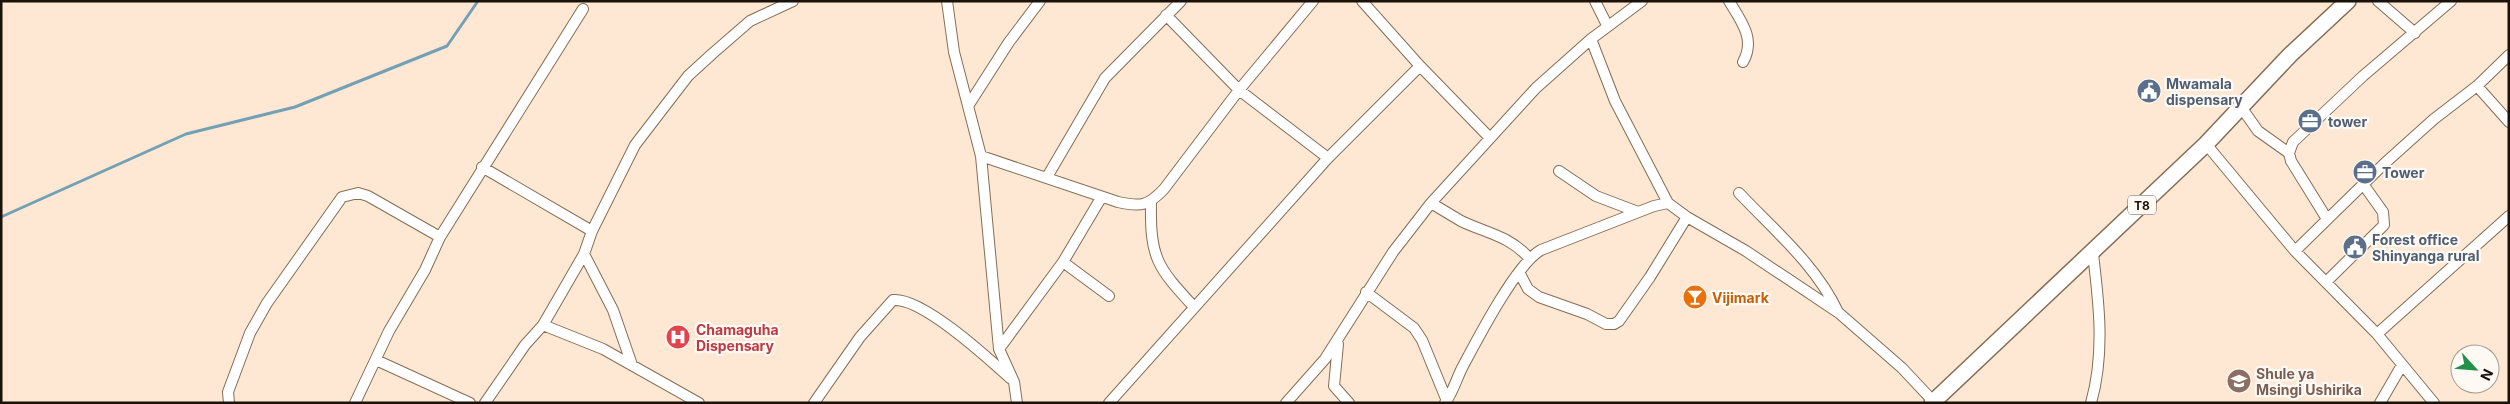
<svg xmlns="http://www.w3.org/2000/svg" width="2510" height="404" viewBox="0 0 2510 404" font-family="Inter,sans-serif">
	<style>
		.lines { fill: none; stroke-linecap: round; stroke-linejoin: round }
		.stream { stroke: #74a0b5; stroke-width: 3 }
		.minor-casing { stroke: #856d55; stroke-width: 12 }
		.highway-casing { stroke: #856d55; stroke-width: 18 }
		.minor { stroke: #fff; stroke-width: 10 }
		.highway { stroke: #fff; stroke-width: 15 }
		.labels { text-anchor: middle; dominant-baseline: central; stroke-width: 4.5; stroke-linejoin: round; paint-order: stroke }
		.shield { fill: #fef9f3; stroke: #5e574e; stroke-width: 1 }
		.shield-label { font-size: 12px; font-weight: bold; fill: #1a1108 }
		.service-label { font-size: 14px; font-weight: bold; fill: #4e5e75; stroke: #fef9f3; text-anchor: start }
		.food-label { font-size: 14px; font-weight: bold; fill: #c56008; stroke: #fef9f3; text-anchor: start }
		.health-label { font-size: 14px; font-weight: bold; fill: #be3a42; stroke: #fef9f3; text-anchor: start }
		.education-label { font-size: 14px; font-weight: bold; fill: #785e54; stroke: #fef9f3; text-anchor: start }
	</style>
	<rect width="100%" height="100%" fill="#fee8d3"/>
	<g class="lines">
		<path class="stream" d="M1,217l185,-83 109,-27 152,-61 31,-45"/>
		<defs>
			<path id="minor" d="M947,1l7,51 27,104 18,193 15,33 3,21
				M1362,1l58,65
				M1595,1l12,24
				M1729,1c12,20 27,38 14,61
				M2378,1l37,32
				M1166,15l73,75 89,68
				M1591,39l24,62 53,102 19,14 59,34 93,62 63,55 31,33
				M2477,86l32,36
				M968,106l41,-64 31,-41
				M2241,107l17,24 31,22
				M2206,144l89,107 82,83 57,69
				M981,156l137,46c23,5 30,4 46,-13l75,-99 74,-89
				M482,167l110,64
				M1559,171l37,25 42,16
				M1047,177l58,-99 76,-77
				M1739,193c35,37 77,72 99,119
				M1151,203c-1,55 6,64 43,104
				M1431,203c10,6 20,12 30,18 25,12 49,15 68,37
				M2327,219l-36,-58 -2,-8 4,-11 70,-66 88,-75
				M2295,251l90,-88 49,-44 43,-33 32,-31
				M584,254l29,56 19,55
				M1063,262l46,34
				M1519,272l9,17 11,8 48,17 19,10h8l5,-3 31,-44 37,-60
				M2326,282l58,-57 -1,-13 -20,-28
				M1366,292l48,36 8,12 25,61
				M543,325l60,24 96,54
				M2377,334l132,-118
				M1338,344l-4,42 15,17
				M999,349l64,-87 38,-64
				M376,360l94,43
				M229,403l-1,-11 22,-59 17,-30 75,-106 16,-4 10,3 72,41
				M355,403l34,-72 36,-61 15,-33 143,-228
				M485,403l40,-58 18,-20 41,-71 8,-23 43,-86 53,-69 24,-22 38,-33 43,-20
				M814,403l46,-66 33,-37c29,-3 95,58 117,78
				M1109,403l219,-245 92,-92 70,72
				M1286,403l39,-44 68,-107 38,-49 105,-115 55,-49 51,-38
				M1445,403c8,-11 11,-23 17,-35 15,-28 54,-104 79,-118l113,-44 14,-3
				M2091,403c14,-49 8,-100 2,-149
				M2380,403l22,-38"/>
			<path id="highway" d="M1932,403l274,-259 84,-89 58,-54"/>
		</defs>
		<use href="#minor" class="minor-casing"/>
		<use href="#highway" class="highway-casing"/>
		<use href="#minor" class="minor"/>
		<use href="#highway" class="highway"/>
	</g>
	<defs>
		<symbol id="civic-disc" viewBox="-11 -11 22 22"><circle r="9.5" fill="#5c6f8a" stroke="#fef9f3"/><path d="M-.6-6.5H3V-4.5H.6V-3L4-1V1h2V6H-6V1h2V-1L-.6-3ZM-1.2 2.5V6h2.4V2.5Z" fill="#fff"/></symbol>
		<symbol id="office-disc" viewBox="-11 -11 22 22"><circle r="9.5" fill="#5c6f8a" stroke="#fef9f3"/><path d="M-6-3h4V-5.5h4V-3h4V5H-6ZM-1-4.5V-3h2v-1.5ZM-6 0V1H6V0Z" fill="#fff"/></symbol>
		<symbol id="bar-disc" viewBox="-11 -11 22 22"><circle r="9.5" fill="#e8710a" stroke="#fef9f3"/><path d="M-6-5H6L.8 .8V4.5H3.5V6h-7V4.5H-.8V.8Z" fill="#fff"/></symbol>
		<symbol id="hospital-disc" viewBox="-11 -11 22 22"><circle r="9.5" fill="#e0444e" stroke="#fef9f3"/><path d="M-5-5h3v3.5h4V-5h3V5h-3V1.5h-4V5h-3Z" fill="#fff"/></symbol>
		<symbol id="school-disc" viewBox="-11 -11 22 22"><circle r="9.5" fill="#8d6e63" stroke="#fef9f3"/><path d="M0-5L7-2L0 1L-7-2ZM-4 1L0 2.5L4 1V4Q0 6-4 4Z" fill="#fff"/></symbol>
	</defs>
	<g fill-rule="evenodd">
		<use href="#civic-disc" x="2135" y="77" width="28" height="28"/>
		<use href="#office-disc" x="2296" y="107" width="28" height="28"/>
		<use href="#office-disc" x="2351" y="158" width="28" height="28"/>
		<use href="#civic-disc" x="2341" y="233" width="28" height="28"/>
		<use href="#bar-disc" x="1681" y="283" width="28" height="28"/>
		<use href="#hospital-disc" x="664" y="323" width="28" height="28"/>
		<use href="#school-disc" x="2225" y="367" width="28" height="28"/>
	</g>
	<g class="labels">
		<rect class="shield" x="2128" y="195.5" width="28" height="19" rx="4"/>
		<g class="shield-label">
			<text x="2142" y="205">T8</text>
		</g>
		<g class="service-label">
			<text x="2166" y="83">Mwamala<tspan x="2166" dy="16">dispensary</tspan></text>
			<text x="2328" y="121">tower</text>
			<text x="2382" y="172">Tower</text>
			<text x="2372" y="239">Forest office<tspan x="2372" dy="16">Shinyanga rural</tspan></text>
		</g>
		<g class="food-label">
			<text x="1712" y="297">Vijimark</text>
		</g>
		<g class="health-label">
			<text x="696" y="329">Chamaguha<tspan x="696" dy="16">Dispensary</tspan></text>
		</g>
		<g class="education-label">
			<text x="2256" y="373">Shule ya<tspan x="2256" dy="16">Msingi Ushirika</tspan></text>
		</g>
	</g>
	<rect width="2510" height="404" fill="none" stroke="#1a1108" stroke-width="5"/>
	<g transform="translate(2475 369) rotate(116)"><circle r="24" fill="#fef9f3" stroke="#a39c95"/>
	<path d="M0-4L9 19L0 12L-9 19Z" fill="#229049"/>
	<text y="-8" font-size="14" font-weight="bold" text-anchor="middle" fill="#1a1108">N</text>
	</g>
</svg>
